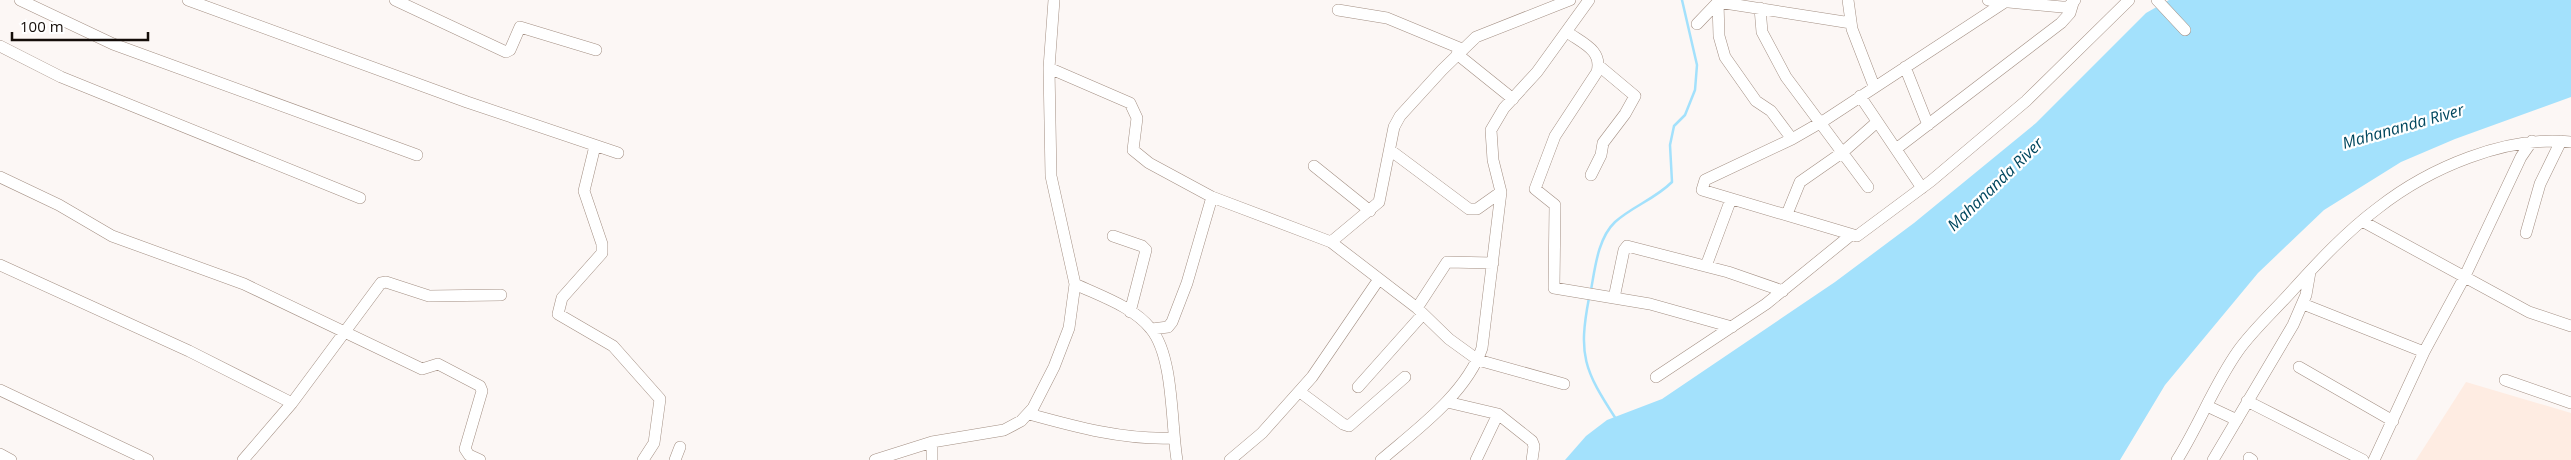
<svg xmlns="http://www.w3.org/2000/svg" width="2571" height="460" viewBox="0 0 2571 460" font-family="'Open Sans',sans-serif">
	<style>
		.built { fill: #feece2 }
		.water { fill: #a3e1fc }
		.lines { fill: none; stroke-linecap: round; stroke-linejoin: round }
		.stream { stroke: #a3e1fc; stroke-width: 2.5 }
		.minor-casing { stroke: #a38f83; stroke-width: 12 }
		.minor { stroke: #fff; stroke-width: 11 }
		.labels { text-anchor: middle; dominant-baseline: central; stroke-width: 4.5; stroke-linejoin: round; paint-order: stroke }
		.water-label { font-size: 16px; font-style: italic; fill: #00475e; stroke: #fff }
	</style>
	<rect width="100%" height="100%" fill="#fcf7f5"/>
	<path class="built" d="M2466,382l105,31v47h-155z"/>
	<path class="water" d="M2169,0h402v97l-116,42 -54,23 -77,48 -66,63 -93,112 -45,75h-555l21,-24 21,-16 55,-21 173,-117 79,-59 122,-100 110,-110z"/>
	<g class="lines">
		<path class="stream" d="M1591,290c4,-22 7,-52 24,-68 18,-16 40,-23 57,-40l-2,-37 4,-19 11,-11 10,-25 2,-25 -15,-65
			M1589,298c-11,57 -5,72 27,121"/>
		<defs>
			<path id="minor" d="M20,0l93,44 304,111
				M188,0l279,102 151,51
				M395,0l111,52 4,-2 10,-23 76,23
				M1848,0l4,29 22,57
				M1988,0l74,7h6l7,-7
				M2157,0l28,30
				M1718,2l1,34 6,21 31,44 15,10 21,28
				M2005,2l-180,118 -33,19 -87,41 -3,10 155,46 74,-55 95,-80 103,-101
				M1760,8l2,24 24,45 82,110
				M1338,10l49,8 75,31
				M1697,24l21,-22 133,21
				M1567,32c15,11 36,18 30,40l-42,64 -20,53 20,16 -1,83 96,16 82,23
				M0,46l61,31 299,121
				M1457,54l56,45
				M1905,67l23,58
				M1049,68l81,35 7,15 -4,32 16,13 63,34 119,45 86,66 32,31 29,21 86,24
				M1860,96l62,92
				M595,146l-11,45 18,53v9l-40,45 -4,16 55,32 47,53 -6,44 -11,17
				M1896,149l165,-126 9,-10 3,-10
				M1390,150l79,59h8l24,-17
				M1314,166l56,45
				M1591,175l10,-20 2,-12 22,-29 10,-18 -37,-31
				M0,177l59,28 53,31 132,48 178,85 16,-5 42,22 2,5 -17,58 4,6 11,5
				M1787,214l13,-32 43,-30 34,-30
				M2362,221l167,91 42,14
				M2526,233l14,-49 21,-43
				M1113,236l29,10 4,4 -16,62
				M1331,242l48,-40 15,-75 6,-11 42,-46 34,-33 94,-37
				M0,265l189,86 103,52
				M1706,266l25,-67
				M1075,284c25,12 59,23 76,45 23,28 20,96 26,131
				M1614,298l10,-48 3,-4 101,26 55,19
				M2303,304l121,48
				M1417,308l30,-46 46,1
				M1152,329l16,-2 4,-5 15,-39 25,-86
				M2299,367l94,54
				M1656,377l110,-73 85,-69
				M2505,380l66,23
				M1358,387l65,-73
				M0,390l148,70
				M1300,392l43,32 6,2 56,-49
				M2247,401l116,59
				M1447,402l51,12 34,27 2,5 -2,14
				M2207,406l30,14
				M1029,414c47,13 95,26 144,24
				M0,454l11,6
				M2249,458l3,2
				M243,460l49,-57 89,-120 5,-1 43,14 72,-1
				M675,460l5,-13
				M875,460l57,-18 72,-12 17,-9 12,-13 21,-41 15,-39 6,-44 -24,-108 -2,-108 5,-68
				M932,460v-18
				M1230,460l32,-27 50,-56 67,-98
				M1381,460c35,-30 85,-66 101,-112l19,-156 -8,-32 -2,-30 13,-22 33,-36 52,-72
				M1476,460l22,-46
				M2177,460c22,-35 37,-75 61,-109 15,-21 36,-40 53,-59 27,-30 55,-60 87,-84 51,-40 128,-73 193,-66
				M2213,460l80,-135 13,-30 4,-23
				M2374,460l50,-108 40,-74 57,-121 11,-16"/>
		</defs>
		<use href="#minor" class="minor-casing"/>
		<use href="#minor" class="minor"/>
	</g>
	<g class="labels">
		<g class="water-label">
			<text transform="translate(2403 126) rotate(-16)">Mahananda River</text>
			<text transform="translate(1995 184) rotate(-44)">Mahananda River</text>
		</g>
	</g>
	<path d="M12 32v8h136v-8" fill="none" stroke="#140d09" stroke-width="2.5"/>
	<text x="20" y="32" font-size="15" fill="#140d09" stroke="#ffffff" stroke-width="4" paint-order="stroke">100 m</text>
</svg>
